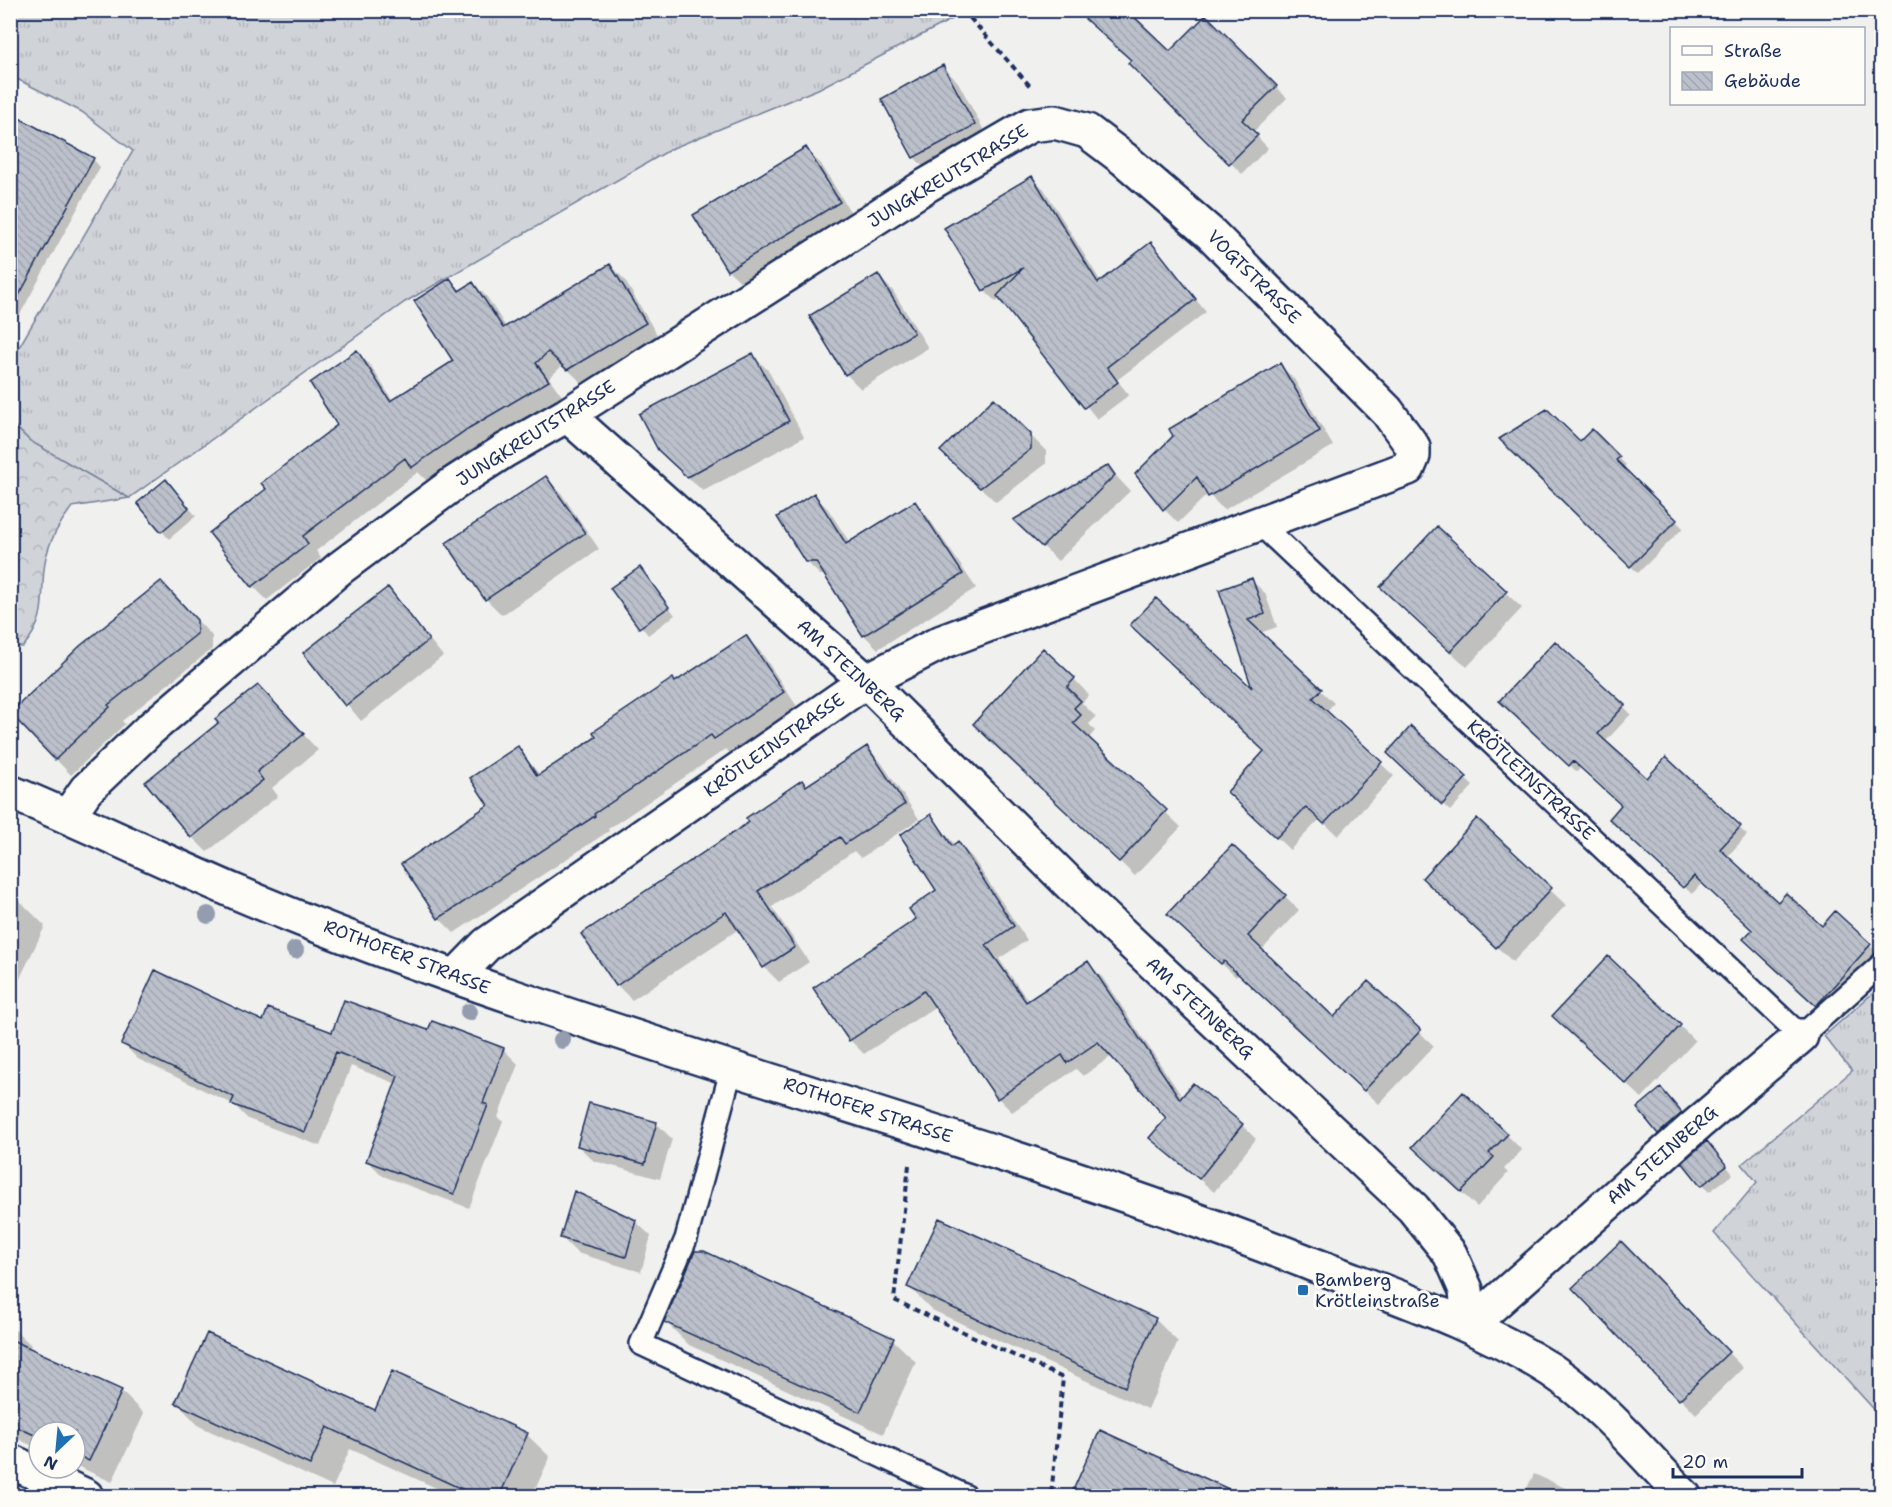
<svg xmlns="http://www.w3.org/2000/svg" width="1892" height="1507" viewBox="0 0 1892 1507" font-family="'Shantell Sans',sans-serif">
	<style>
		.grass { fill: url(#grass-tufts); stroke: #76819b; stroke-width: 1.5 }
		.forest { fill: url(#forest-crowns); stroke: #76819b; stroke-width: 1.5 }
		.shadow { fill: #0003 }
		.building { fill: url(#building-back-hatch); stroke: #1b2f5e; stroke-width: 1.5 }
		.lines { fill: none; stroke-linecap: round; stroke-linejoin: round }
		.lane-casing { stroke: #1b2f5e; stroke-width: 26 }
		.street-casing { stroke: #1b2f5e; stroke-width: 38 }
		.path { stroke: #1b2f5e; stroke-width: 4; stroke-dasharray: 6 4.5; stroke-linecap: butt }
		.lane { stroke: #fdfcf7; stroke-width: 21 }
		.street { stroke: #fdfcf7; stroke-width: 33 }
		.tree { fill: #949caf }
		.poi-dot { fill: #1f6fb2; stroke: #fdfcf7; stroke-width: 2 }
		.labels { text-anchor: middle; dominant-baseline: central; stroke-width: 6; stroke-linejoin: round; paint-order: stroke }
		.street-label { font-size: 18px; fill: #1b2f5e; stroke: #fdfcf7 }
		.poi-label { font-size: 18px; fill: #1b2f5e; stroke: #fdfcf7; text-anchor: start }
	</style>
	<defs>
		<pattern id="grass-tufts" width="24" height="20" patternUnits="userSpaceOnUse" patternTransform="scale(1.5)"><rect width="24" height="20" fill="#d0d3d8"/><path d="M3 7l-1-3M5 7V3M7 7l1-3M15 17l-1-3M17 17v-4M19 17l1-3" fill="none" stroke="#b2b5bc"/></pattern>
		<pattern id="forest-crowns" width="20" height="18" patternUnits="userSpaceOnUse" patternTransform="scale(1.5)"><rect width="20" height="18" fill="#d0d3d8"/><path d="M2 6a3 3 0 1 1 6 0M12 15a3 3 0 1 1 6 0" fill="none" stroke="#b2b5bc"/></pattern>
		<pattern id="building-back-hatch" width="6" height="6" patternUnits="userSpaceOnUse" patternTransform="scale(1.5)"><rect width="6" height="6" fill="#bbc0ca"/><path d="M-1 5l2 2M0 0l6 6M5-1l2 2" fill="none" stroke="#a0a5b0"/></pattern>
	</defs>
	<rect width="100%" height="100%" fill="#f0f0ee"/>
	<filter id="ink" filterUnits="userSpaceOnUse"><feTurbulence type="fractalNoise" baseFrequency=".0167" numOctaves="2"/><feDisplacementMap in="SourceGraphic" scale="12" xChannelSelector="R" yChannelSelector="G"/><feConvolveMatrix kernelMatrix="1 2 1 2 8 2 1 2 1" color-interpolation-filters="sRGB"/></filter>
	<g filter="url(#ink)">
		<path class="grass" d="M951,10l7,6 -140,73 -145,59 -268,154 -276,196 -99,-57 -19,-19v-61l122,-210 -51,-39 -71,-36 -1,-65z
			M1881,986v431l-167,-184 43,-51 -15,-18 110,-93 -28,-35z"/>
		<path class="forest" d="M10,422l20,19 99,57 -57,9c-11,14 -22,33 -26,50 -8,37 5,57 -23,90h-12z"/>
		<path class="shadow" d="M1078,10h58l-5,6 39,37 36,-36 81,81 -34,34 15,16 -26,26 -112,-111 3,-3z
			M943,67l15,15 31,58 -60,33 -15,-16z
			M10,115l83,44 7,8 -90,166z
			M805,149l16,15 33,54 -110,67 -16,-15z
			M1032,177l12,12 57,93 50,-38 55,68 -89,68 12,15 -32,24 -96,-120 -5,3 -12,-12z
			M610,265l14,14 35,59 -77,45 -19,-18 -14,13 13,18 -135,85 -9,-9 -102,79 5,7 -54,42 -14,-14 15,-97 71,-64 18,-73 14,14 22,35 62,-39 -5,-83 12,12 11,-8 14,14 19,30z
			M878,276l15,15 35,57 -67,41 -15,-15z
			M752,355l16,15 36,67 -101,54 -28,-25z
			M1280,365l14,14 39,67 -109,64 -16,-16 -30,29 -14,-14z
			M1592,431l34,34 -3,3 60,60 -45,45 -137,-133 79,3z
			M1030,435l16,16v13l-50,38 -39,-36z
			M1107,466l23,25 -72,70 -27,-26z
			M546,477l15,16 38,56 -97,66 -16,-16 -38,-56z
			M173,488l23,28 -27,23 -7,-8z
			M814,495l14,14 22,34 64,-40 14,14 48,71 -98,61 -14,-14 -38,-60h-6l-14,-14z
			M1437,528l85,80 -55,59 -70,-65z
			M640,569l35,46 -27,20 -36,-47z
			M1251,580l14,13 12,34 -17,6 74,70 -8,9 68,64 -56,60 -18,-17 -30,31 -48,-45 24,-54 -11,-58 -35,-102z
			M388,589l55,67 -82,65 -56,-68z
			M176,598l36,38v13l-90,72 3,3 -54,51 -59,-61z
			M746,637l15,15 37,56 -68,45 -4,-4 -118,80 1,2 -155,102 -15,-15 -36,-54 87,-58 27,-58 24,28z
			M1074,679l15,16 -7,8 14,14 -7,7 6,7 -7,8 93,88 -46,49 -145,-137z
			M273,702l45,48 -46,38 6,8 -71,56 -15,-15z
			M1624,707l7,7 -26,28 42,38 19,-21 81,76 -20,22 51,47 44,24 13,-14 43,39 -54,59 -72,-65 2,-17 -51,-48 -11,12 -74,-68 5,-21 -42,-38 -4,5 -68,-64z
			M1411,728l62,58 -23,25 -61,-58z
			M866,748l15,14 38,57 -58,39 -7,-7 -82,56 37,55 -30,20 -15,-15 -25,-38 -107,71 -15,-15 134,-162 51,-41 5,5z
			M931,816l24,29 3,-2 14,14 55,83 -28,19 30,43 59,-39 14,14 81,121 59,27 14,14 -42,53 -63,-54 16,-20 -55,-62 -29,20 -7,-7 -64,43 -14,-14 -62,-92 -72,48 -14,-14 68,-121 20,-28z
			M1477,820l89,85 -53,57 -74,-69z
			M1285,896l14,14 -38,41 73,69 34,-37 66,63 -55,58 -140,-130 -3,3 -53,-49z
			M10,897l12,6 23,23 -35,73z
			M264,1023l69,11 96,-2 74,17 15,15 -20,53 5,4 -34,87 -86,-32 -15,-15 29,-77 -46,-18 -31,80 -72,-27 -15,-15 -95,-45 -15,-15z
			M1680,1026l15,15 -53,57 -72,-67z
			M1668,1098l20,23 -21,19 -8,-8z
			M656,1123l16,16 -12,40 -66,-18 -16,-15z
			M1507,1135l15,15 -18,19 4,4 -31,34 -48,-45z
			M1707,1143l26,31 -24,18 -7,-7z
			M635,1221l16,15 -10,36 -64,-19 -15,-15z
			M1621,1243l122,125 -47,46 -122,-126z
			M909,1287l246,32 23,23 -30,67 -216,-99z
			M666,1322l227,18 23,22 -33,72 -194,-89z
			M10,1325l21,20 -2,4 92,42 23,23 -32,68 -37,-17v-33h-36v17l-29,-14z
			M177,1403l198,9 152,23 23,22 -18,39h-78l-104,-47 -17,38 -134,-61z
			M1534,1474l49,22h-60z"/>
		<path class="building" d="M1075,10h52l43,41 36,-36 71,71 -35,34 16,15 -29,29 -101,-101 3,-3z
			M943,65l32,60 -62,33 -32,-59z
			M10,113l84,45 -84,154z
			M806,147l34,55 -113,69 -34,-56z
			M1032,176l66,107 53,-41 45,57 -89,68 11,15 -34,26 -87,-112 26,-28 -40,23 -39,-63z
			M610,264l36,59 -79,47 -19,-18 -12,11 13,18 -80,47 -58,40 -6,-10 -102,78 5,8 -56,43 -43,-54 57,-44 -5,-6 76,-58 -27,-42 47,-33 33,51 63,-40 -39,-60 36,-23 9,13 14,-9 30,46z
			M878,274l36,59 -69,42 -36,-59z
			M753,353l36,68 -102,56 -29,-27 -19,-36z
			M1280,363l40,68 -112,66 -11,-20 -34,33 -28,-36 38,-38 -4,-7z
			M994,398l37,36v15l-51,39 -40,-37z
			M1547,409l33,32 12,-12 28,28 -4,3 61,60 -47,47 -131,-128z
			M1108,465l7,10 -73,72 -29,-27z
			M546,476l39,57 -100,67 -39,-57z
			M166,479l23,29 -28,24 -24,-29z
			M814,493l32,51 69,-43 48,73 -100,62 -47,-74h-11l-28,-45z
			M1437,526l70,65 -57,61 -70,-65z
			M640,567l29,40 -30,21 -29,-40z
			M1252,578l13,36 -17,6 74,69 -9,9 69,64 -58,62 -18,-17 -30,31 -49,-46 37,-41 -134,-126 26,-27 96,90 -33,-98z
			M161,581l36,39v14l-89,71 2,2 -55,53 -45,-47 70,-67z
			M388,587l41,53 -84,66 -42,-53z
			M746,635l38,57 -70,47 -3,-4 -117,79 1,2 -157,103 -37,-55 87,-59 -18,-27 48,-32 19,30 59,-39 -3,-5 80,-54 2,4z
			M1555,641l70,64 -27,29 49,44 19,-21 75,69 -21,23 58,53 8,-9 36,33 13,-15 36,33 -55,62 -73,-67 9,-9 -58,-54 -11,12 -74,-69 12,-14 -48,-44 -4,5 -70,-65z
			M1043,648l32,30 -8,9 14,14 -7,7 7,7 -8,8 94,87 -48,52 -146,-138z
			M258,685l46,49 -47,38 6,8 -72,58 -46,-56 73,-59 -3,-4z
			M1411,726l56,51 -25,28 -55,-52z
			M867,746l38,58 -60,40 -5,-7 -82,54 37,56 -32,21 -37,-56 -110,74 -35,-52 168,-112 -3,-4 56,-38 4,6z
			M931,814l21,32 6,-5 56,85 -28,19 40,57 62,-41 92,138 13,-16 50,41 -44,55 -50,-41 17,-20 -68,-76 -31,21 -5,-8 -65,44 -73,-108 -75,50 -36,-53 103,-69 -7,-10 27,-19 -36,-55z
			M1477,818l75,70 -56,60 -74,-70z
			M1232,845l54,50 -38,41 86,81 34,-36 53,49 -57,61 -140,-130 -3,3 -54,-50z
			M1608,956l73,69 -55,59 -74,-68z
			M155,970l108,51 5,-13 64,24 12,-32 84,30 4,-9 72,27 -21,55 5,2 -34,89 -88,-33 32,-85 -62,-24 -31,80 -74,-28 3,-7 -113,-53z
			M1661,1088l21,25 -24,21 -21,-26z
			M1463,1092l45,42 -19,19 5,4 -33,35 -49,-45z
			M589,1103l68,19 -12,42 -68,-18z
			M1707,1141l20,25 -26,20 -19,-24z
			M574,1191l62,29 -10,37 -66,-19z
			M939,1218l217,100 -31,69 -218,-100z
			M1621,1241l108,111 -50,48 -107,-112z
			M695,1251h9l190,87 -34,74 -196,-90z
			M207,1333l168,77 17,-39 136,62 -29,64h-20l-152,-70 -17,38 -135,-62z
			M10,1339l112,51 -33,71 -14,-7v-22h-36v5l-29,-13z
			M1100,1430l146,67h-176z"/>
		<g class="lines">
			<defs>
				<path id="lane" d="M1260,524l541,512 81,-72
					M732,1067l-46,172 -45,105 325,152"/>
				<path id="street" d="M567,415l299,266 221,220 326,307 37,46 16,36 3,36
					M10,792c77,32 151,68 228,101 134,57 276,105 415,150 219,71 440,135 654,219 83,33 168,60 244,108 51,34 91,83 133,126
					M68,816l18,-26 63,-60 191,-162 113,-84 51,-33 63,-36 360,-230 103,-60 25,-3 32,9 37,28 87,75 176,177 26,36v9l-5,12 -466,174 -76,39 -379,263 -31,32
					M1469,1326l225,-199 107,-91
					M10,1461l76,35"/>
			</defs>
			<use href="#lane" class="lane-casing"/>
			<use href="#street" class="street-casing"/>
			<path class="path" d="M963,10l67,76
				M909,1165l-15,135 169,78 -12,118"/>
			<use href="#lane" class="lane"/>
			<use href="#street" class="street"/>
		</g>
		<g class="tree">
			<circle cx="208" cy="915" r="9"/>
			<circle cx="295" cy="950" r="9"/>
			<circle cx="469" cy="1012" r="9"/>
			<circle cx="562" cy="1040" r="9"/>
		</g>
	</g>
	<rect class="poi-dot" x="1297" y="1284" width="12" height="12" rx="3"/>
	<g class="labels">
		<g class="street-label">
			<text transform="translate(948 176) rotate(-31)">JUNGKREUTSTRASSE</text>
			<text transform="translate(1254 277) rotate(45)">VOGTSTRASSE</text>
			<text transform="translate(536 433) rotate(-32)">JUNGKREUTSTRASSE</text>
			<text transform="translate(851 670) rotate(43)">AM STEINBERG</text>
			<text transform="translate(774 745) rotate(-35)">KRÖTLEINSTRASSE</text>
			<text transform="translate(1531 780) rotate(43)">KRÖTLEINSTRASSE</text>
			<text transform="translate(407 957) rotate(21)">ROTHOFER STRASSE</text>
			<text transform="translate(1200 1008) rotate(43)">AM STEINBERG</text>
			<text transform="translate(868 1110) rotate(18)">ROTHOFER STRASSE</text>
			<text transform="translate(1662 1155) rotate(-41)">AM STEINBERG</text>
		</g>
		<g class="poi-label">
			<text x="1315" y="1280">Bamberg<tspan x="1315" dy="21">Krötleinstraße</tspan></text>
		</g>
	</g>
	<rect width="1892" height="1507" fill="none" stroke="#fdfcf7" stroke-width="36"/>
	<rect x="18" y="18" width="1856" height="1471" fill="none" stroke="#1b2f5e" stroke-width="2" filter="url(#ink)"/>
	<rect x="1670" y="27" width="195" height="78" fill="#fdfcf7" stroke="#a3aaba" stroke-width="1.5"/>
	<rect x="1682" y="46" width="30" height="9" fill="#fdfcf7" stroke="#a3aaba" stroke-width="1.5"/>
	<text x="1724" y="57" font-size="18" fill="#1b2f5e">Straße</text>
	<rect x="1682" y="72" width="30" height="18" fill="url(#building-back-hatch)" stroke="#a3aaba" stroke-width="1.5"/>
	<text x="1724" y="87" font-size="18" fill="#1b2f5e">Gebäude</text>
	<g transform="translate(57 1450) rotate(206)"><circle r="28" fill="#fdfcf7" stroke="#a3aaba" stroke-width="1.5"/>
	<path d="M0-4.5L10 22L0 15L-10 22Z" fill="#1f6fb2"/>
	<text y="-9" font-size="16" font-weight="bold" text-anchor="middle" fill="#1b2f5e">N</text>
	</g>
	<path d="M1673 1468v9h129v-9" fill="none" stroke="#1b2f5e" stroke-width="3"/>
	<text x="1682" y="1468" font-size="18" fill="#1b2f5e" stroke="#fdfcf7" stroke-width="4.5" paint-order="stroke">20 m</text>
</svg>
